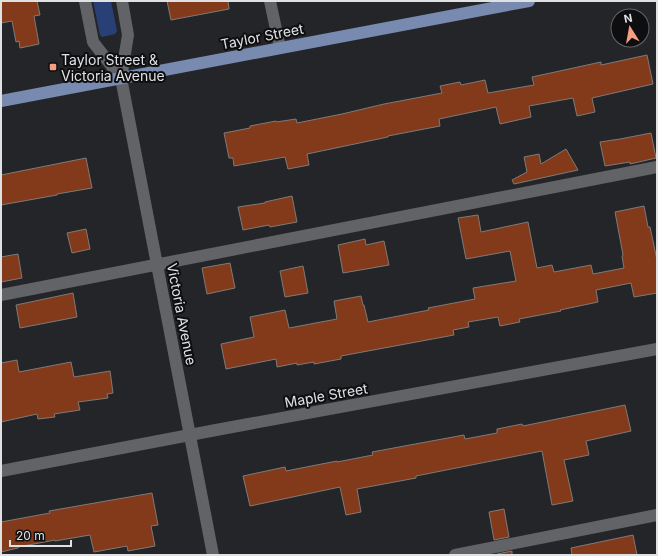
<svg xmlns="http://www.w3.org/2000/svg" width="658" height="556" viewBox="0 0 658 556" font-family="Inter,sans-serif">
	<style>
		.green { fill: #284076 }
		.building { fill: #833a1a; stroke: #7f7a78 }
		.lines { fill: none; stroke-linecap: round; stroke-linejoin: round }
		.minor { stroke: #616366; stroke-width: 12 }
		.major { stroke: #788aaf; stroke-width: 12 }
		.poi-dot { fill: #f2a080; stroke: #0e0e10; stroke-width: 1.5 }
		.labels { text-anchor: middle; dominant-baseline: central; stroke-width: 4; stroke-linejoin: round; paint-order: stroke }
		.street-label { font-size: 14px; fill: #e0e1e3; stroke: #0e0e10 }
		.poi-label { font-size: 14px; fill: #e0e1e3; stroke: #0e0e10; text-anchor: start }
	</style>
	<rect width="100%" height="100%" fill="#242529"/>
	<path class="green" d="M93,1h18l6,30 -2,3 -13,3 -2,-2z"/>
	<path class="building" d="M1,1h36l3,14 -6,1 5,28 -19,4 -1,-7 -3,1 -4,-21 -11,2z
		M167,1h61l1,8 -58,11z
		M647,55l6,29 -61,14 3,14 -18,4 -4,-18 -44,8 2,11 -31,7 -4,-17 -57,12 1,7 -52,10v1l-81,17 2,11 -21,4 -3,-12 -51,9 -1,-8h-4l-5,-25 26,-5v-2l26,-5v1l20,-3 1,4 45,-9 42,-10 58,-11 -2,-7 20,-4 1,3 24,-5 3,13 46,-8 -2,-8 69,-15v3z
		M651,133l5,25 -26,6v-2l-25,4 -5,-24 20,-3z
		M566,149l12,21 -64,14 -2,-4 15,-8 -3,-15 15,-3 2,10z
		M86,158l6,30 -35,6v1l-56,10v-30z
		M292,196l5,26 -27,5 -1,-2 -26,5 -5,-23 27,-4v-1z
		M644,206l4,21h2l7,33v33l-23,4 -3,-14 -35,7 2,12 -38,8 1,1 -42,8 1,3 -20,4 -2,-9 -30,5 1,5 -16,3 1,5 -113,21v3l-27,5v-2l-17,3v-2l-20,4 -1,-8 -50,10 -5,-25 33,-7 -4,-20 35,-7 4,18 48,-9 -3,-18 27,-5 2,9h1l4,17 61,-12 -1,-2 47,-9 -2,-11 43,-7 -6,-30 -44,8 -8,-41 20,-3 3,17 47,-10 9,46 15,-3 2,7 37,-7 2,9 31,-6 -2,-12 1,-1 -8,-43z
		M86,229l4,20 -18,4 -5,-20z
		M365,239l1,6 18,-4 5,24 -46,8 -5,-28z
		M18,254l4,24 -21,4v-25z
		M230,263l5,25 -28,6 -5,-26z
		M303,266l5,27 -23,4 -5,-26z
		M73,293l4,24 -57,11 -4,-23z
		M17,360l2,12 52,-10 3,15 36,-6 3,22 -6,1 1,4 -30,4 2,8 -26,4 1,3 -17,2 -1,-5 -36,8v-59z
		M625,405l6,26 -45,10 3,14 -25,5 9,41 -21,4 -10,-54 -126,25v2l-59,11 4,23 -15,3 -6,-28 -90,19 -7,-30 42,-9 1,4 51,-10v1l36,-7 -1,-3 92,-17 1,4 32,-6v-4l25,-5 1,2z
		M152,493l6,32 -7,1 4,20 -27,5 -1,-5 -33,6 -4,-17 -35,6v-1l-37,7v1l-17,4v-30l49,-9 -1,-2z
		M504,509l5,28 -15,3 -5,-28z
		M633,535l4,20h-65l-1,-7z
		M512,551v4h-15v-1z"/>
	<g class="lines">
		<path class="minor" d="M85,1l8,41 28,36
			M122,1l6,34 -7,43 92,477
			M270,1l10,47
			M1,295l656,-128
			M1,471l215,-41 441,-81
			M455,555l202,-40"/>
		<path class="major" d="M1,101l528,-100"/>
	</g>
	<rect class="poi-dot" x="49" y="63" width="8" height="8" rx="2"/>
	<g class="labels">
		<g class="street-label">
			<text transform="translate(262 36) rotate(-11)">Taylor Street</text>
			<text transform="translate(182 314) rotate(79)">Victoria Avenue</text>
			<text transform="translate(326 395) rotate(-10)">Maple Street</text>
		</g>
		<g class="poi-label">
			<text x="61" y="59">Taylor Street &amp;<tspan x="61" dy="16">Victoria Avenue</tspan></text>
		</g>
	</g>
	<rect width="658" height="556" fill="none" stroke="#e0e1e3" stroke-width="4"/>
	<g transform="translate(630 28) rotate(349)"><circle r="19" fill="#0e0e10" stroke="#626264"/>
	<path d="M0-3L7 15L0 10L-7 15Z" fill="#f2a080"/>
	<text y="-6" font-size="11" font-weight="bold" text-anchor="middle" fill="#e0e1e3">N</text>
	</g>
	<path d="M10 540v6h61v-6" fill="none" stroke="#e0e1e3" stroke-width="2"/>
	<text x="16" y="540" font-size="12" fill="#e0e1e3" stroke="#0e0e10" stroke-width="3" paint-order="stroke">20 m</text>
</svg>
